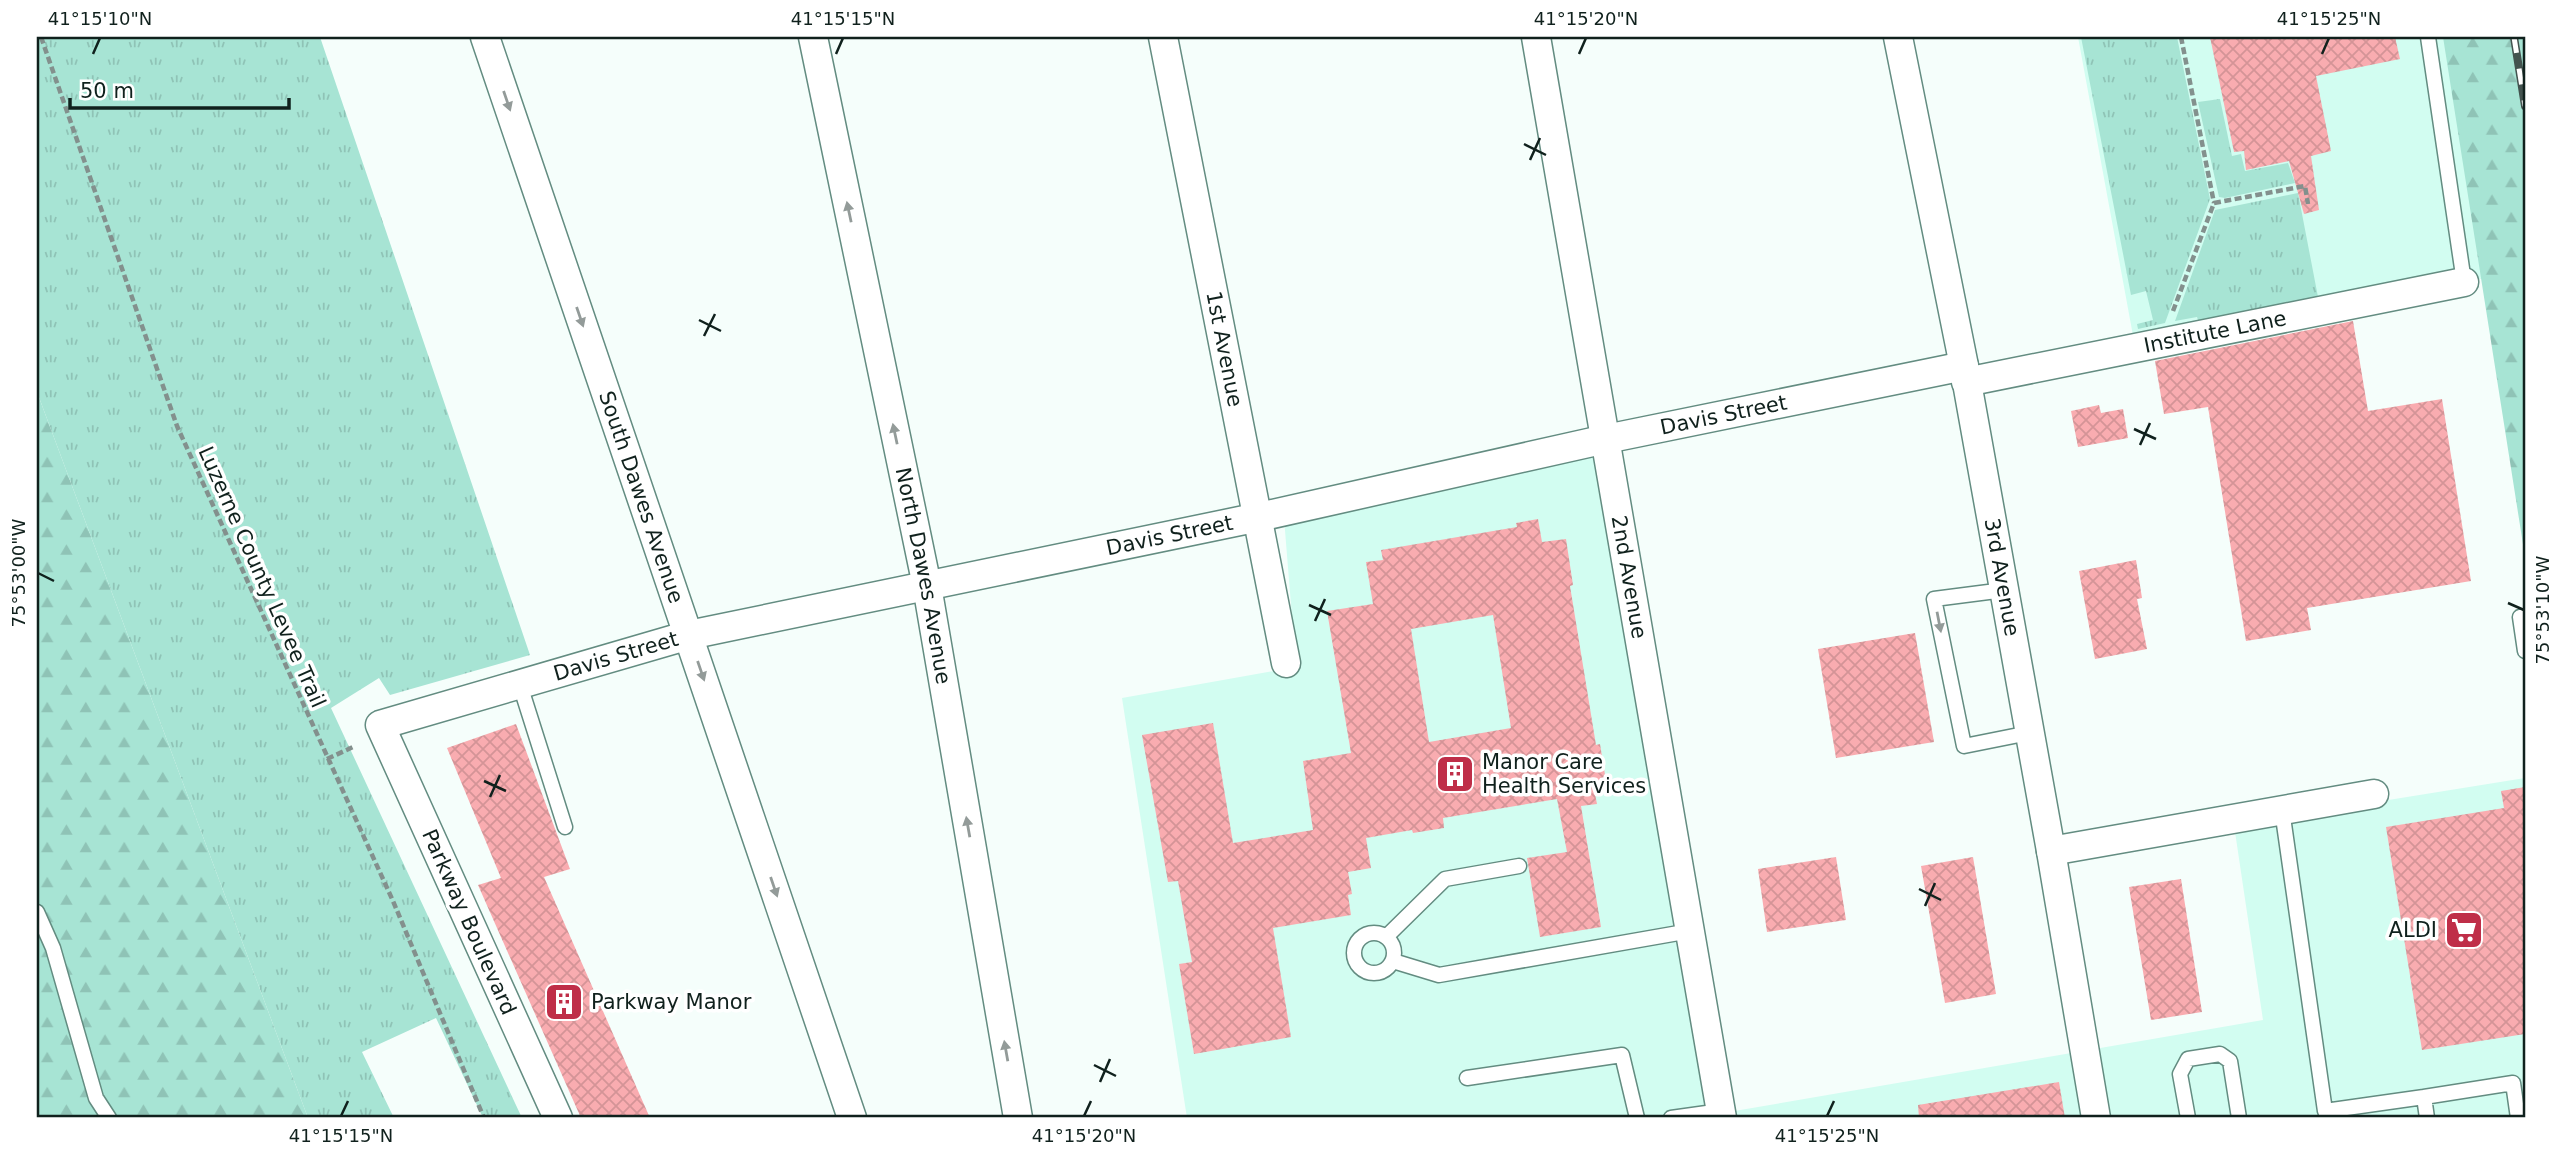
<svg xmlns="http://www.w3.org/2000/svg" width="2562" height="1155" viewBox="0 0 2562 1155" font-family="'DejaVu Sans',sans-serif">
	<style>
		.built { fill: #d2fdf1 }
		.grass { fill: url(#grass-tufts) }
		.forest { fill: url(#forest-firs) }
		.building { fill: url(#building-cross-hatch); fill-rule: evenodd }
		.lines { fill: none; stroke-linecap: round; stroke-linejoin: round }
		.service-casing { stroke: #638c81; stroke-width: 17 }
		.minor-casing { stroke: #638c81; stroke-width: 31 }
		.path { stroke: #83908d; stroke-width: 4.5; stroke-dasharray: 7 3.5; stroke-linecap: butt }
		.service { stroke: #fff; stroke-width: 14 }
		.minor { stroke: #fff; stroke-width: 28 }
		.rail-casing { stroke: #43534f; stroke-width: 8 }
		.rail { stroke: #fff; stroke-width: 5; stroke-dasharray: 16; stroke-linecap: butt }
		.oneway { fill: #939b99 }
		.ticks { fill: none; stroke: #10211d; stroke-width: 2.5 }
		.labels { text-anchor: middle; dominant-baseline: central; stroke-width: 7; stroke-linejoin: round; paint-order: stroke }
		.street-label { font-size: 21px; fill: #10211d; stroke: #fff }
		.poi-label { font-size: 21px; fill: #10211d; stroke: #fff; text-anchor: start }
		.neatline { fill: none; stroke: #10211d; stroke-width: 2.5 }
		.ticks-label { font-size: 18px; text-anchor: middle; fill: #10211d }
	</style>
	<defs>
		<pattern id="grass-tufts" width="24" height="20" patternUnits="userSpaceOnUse" patternTransform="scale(1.75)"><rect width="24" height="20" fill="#a7e4d4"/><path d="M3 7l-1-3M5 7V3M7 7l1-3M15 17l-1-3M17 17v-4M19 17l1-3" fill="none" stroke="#8fc3b6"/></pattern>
		<pattern id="forest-firs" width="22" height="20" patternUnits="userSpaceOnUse" patternTransform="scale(1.75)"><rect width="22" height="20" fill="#a7e4d4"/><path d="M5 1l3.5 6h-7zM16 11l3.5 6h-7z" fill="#8fc3b6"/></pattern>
		<pattern id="building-cross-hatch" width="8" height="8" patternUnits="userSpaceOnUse" patternTransform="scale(1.75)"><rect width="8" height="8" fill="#f9acb0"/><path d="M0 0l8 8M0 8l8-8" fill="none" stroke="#d49497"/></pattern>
	</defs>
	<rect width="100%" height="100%" fill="#f5fefb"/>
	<path class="built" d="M2078,37h412l35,234 -391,70z
		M1599,456l112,659 552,-95 -29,-195 291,-47v340h-1338l-65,-420 174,-31 -12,-149z"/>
	<path class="grass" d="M37,37h283l210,618 -140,40 -11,-17 -48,30 191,410h-39l-47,-100 -74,34 32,66h-86l-271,-726z
		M2081,37h96l33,162 -45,124 -27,6 -1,-5 16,-4 -7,-29 -15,4z
		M2220,99l12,57 9,-2 4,17 43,-8 7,20 -70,15 -6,-1 -21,-95z
		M2298,193l20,104 -119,26 -2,-6 -22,4 40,-111z"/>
	<path class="forest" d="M2443,37h82v520z
		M37,392l271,726h-271z"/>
	<path class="building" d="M2210,37h185l5,22 -84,17 15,75 -20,5 8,54 -15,4 -15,-53 -43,9 -2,-19 -10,1z
		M2353,321l15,90 74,-12 29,182 -164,27 4,22 -65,11 -38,-234 -44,7 -9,-53z
		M2099,405l2,8 22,-4 5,29 -50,9 -7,-36z
		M1538,519l4,23 24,-3 7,46 -3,1 26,159 4,-1 7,43 -13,2 3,15 -16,2 20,121 -61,10 -13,-79 40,-6 -10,-53 -114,19 1,10 -31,5 -1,-3 -46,8 5,30 -23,4 4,22 -4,1 3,20 -78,13 18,109 -97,17 -15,-90 13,-2 -14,-81 -10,1 -26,-147 71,-12 20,120 80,-13 -10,-69 48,-8 -24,-142 46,-7 -7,-42 17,-2 -2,-10 136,-23 -1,-4zM1493,615l18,113 -82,14 -18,-113z
		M2136,560l6,38 -5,1 10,50 -52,10 -16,-88z
		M1915,633l19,109 -98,16 -18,-109z
		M516,724l54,145 -26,8 106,241h-69l-103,-233 23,-7 -54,-130z
		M2525,787v247l-103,16 -36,-223 118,-19 -3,-17z
		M1836,857l10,63 -79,12 -9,-63z
		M1973,857l23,137 -51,9 -24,-137z
		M2181,879l21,133 -51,8 -22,-133z
		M2059,1082l6,36h-146l-1,-13z"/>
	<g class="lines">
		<defs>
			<path id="service" d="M2428,37l36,245
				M2004,590l-70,9 30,147 65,-13
				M2520,617l5,34
				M520,685l45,142
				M2282,810l43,301 99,-14 3,21
				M37,912l16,36 43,150 13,20
				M1354 953a20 20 0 1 1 40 0a20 20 0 1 1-40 0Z
				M1386,937l59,-58 74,-13
				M1393,961l46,14 251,-44
				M1467,1078l155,-23 15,63
				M2424,1097l89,-14 5,35
				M1671,1118l50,-7
				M2188,1118l-8,-44 8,-15 32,-5 10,7 9,57"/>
			<g id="minor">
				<path id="s1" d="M485,37l367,1081"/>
				<path id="s2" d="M813,37l114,549 91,532"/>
				<path id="s3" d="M1163,37l123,626"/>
				<path id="s4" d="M1536,37l186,1081"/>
				<path id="s5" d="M1898,37l66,329 87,485 45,267"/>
				<path id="s6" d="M1966,382l498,-100"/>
				<path d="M2051,851l323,-57"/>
				<path id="s7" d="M558,1118l-178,-393 309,-90 570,-118 347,-78 358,-73"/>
			</g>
		</defs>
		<use href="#service" class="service-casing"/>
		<use href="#minor" class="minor-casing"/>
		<path class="path" d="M41,37l136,389 216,475 91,217
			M2181,37l33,166
			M2173,311l41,-108 91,-17 3,18
			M327,759l26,-12"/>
		<use href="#service" class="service"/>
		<use href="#minor" class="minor"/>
		<defs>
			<path id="rail" d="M2514,37l11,69"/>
		</defs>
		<use href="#rail" class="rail-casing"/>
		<use href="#rail" class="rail"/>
	</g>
	<defs><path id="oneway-solid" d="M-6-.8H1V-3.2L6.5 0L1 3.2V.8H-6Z" transform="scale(1.75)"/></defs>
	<g class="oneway">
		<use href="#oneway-solid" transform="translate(507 101) rotate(71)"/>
		<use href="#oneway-solid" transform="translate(849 212) rotate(-102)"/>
		<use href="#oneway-solid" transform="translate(580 317) rotate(71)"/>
		<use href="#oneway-solid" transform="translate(895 434) rotate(-102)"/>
		<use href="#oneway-solid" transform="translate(1939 622) rotate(79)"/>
		<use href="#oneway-solid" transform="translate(701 671) rotate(71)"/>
		<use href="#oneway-solid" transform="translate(968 827) rotate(-100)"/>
		<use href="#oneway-solid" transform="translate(774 887) rotate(71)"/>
		<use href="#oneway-solid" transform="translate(1006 1051) rotate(-100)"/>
	</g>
	<path class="ticks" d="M93,54l7,-16M836,54l7,-16M1579,54l7,-16M2322,54l7,-16M1524,144l22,11M1530,160l10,-22M699,320l22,11M704,336l11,-22M2134,429l22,10M2140,445l10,-22M38,573l16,8M2508,603l16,7M1309,605l22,10M1315,621l10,-22M484,781l22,10M490,797l10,-22M1919,889l22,11M1925,906l10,-23M1094,1065l22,11M1100,1082l10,-23M341,1116l7,-15M1084,1116l7,-15M1827,1116l7,-15"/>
	<defs>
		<symbol id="building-square" viewBox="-11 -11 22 22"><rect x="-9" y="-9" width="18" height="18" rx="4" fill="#bf2e48" stroke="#fff"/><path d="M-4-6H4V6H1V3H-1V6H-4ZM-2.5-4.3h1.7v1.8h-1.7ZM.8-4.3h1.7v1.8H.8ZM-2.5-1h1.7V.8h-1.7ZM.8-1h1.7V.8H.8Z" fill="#fff"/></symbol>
		<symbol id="supermarket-square" viewBox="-11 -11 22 22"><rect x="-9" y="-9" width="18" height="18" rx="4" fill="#bf2e48" stroke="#fff"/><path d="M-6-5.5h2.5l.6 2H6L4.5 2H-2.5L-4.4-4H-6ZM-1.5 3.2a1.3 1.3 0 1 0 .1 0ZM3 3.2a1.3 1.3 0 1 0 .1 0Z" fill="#fff"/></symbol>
	</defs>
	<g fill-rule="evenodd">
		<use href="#building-square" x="1433" y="752" width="44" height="44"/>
		<use href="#supermarket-square" x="2442" y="908" width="44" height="44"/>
		<use href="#building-square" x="542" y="980" width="44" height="44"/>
	</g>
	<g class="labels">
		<g class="street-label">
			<text stroke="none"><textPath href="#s6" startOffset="254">Institute Lane</textPath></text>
			<text stroke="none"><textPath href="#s3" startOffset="318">1st Avenue</textPath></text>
			<text stroke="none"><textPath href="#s7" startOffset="1811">Davis Street</textPath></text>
			<text stroke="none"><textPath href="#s1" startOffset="486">South Dawes Avenue</textPath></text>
			<text stroke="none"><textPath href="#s7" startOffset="1244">Davis Street</textPath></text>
			<text stroke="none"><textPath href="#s2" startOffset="550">North Dawes Avenue</textPath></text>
			<text transform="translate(262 577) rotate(66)">Luzerne County Levee Trail</text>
			<text stroke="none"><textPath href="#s4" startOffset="548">2nd Avenue</textPath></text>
			<text stroke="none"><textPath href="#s5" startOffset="550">3rd Avenue</textPath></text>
			<text stroke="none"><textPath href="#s7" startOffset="677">Davis Street</textPath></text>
			<text transform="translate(469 922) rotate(66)">Parkway Boulevard</text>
		</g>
		<g class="poi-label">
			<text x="1482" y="762">Manor Care<tspan x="1482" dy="24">Health Services</tspan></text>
			<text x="2437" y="930" text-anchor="end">ALDI</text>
			<text x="591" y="1002">Parkway Manor</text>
		</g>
	</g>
	<rect width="2562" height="1155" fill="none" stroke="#ffffff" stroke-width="77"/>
	<path d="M70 98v10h219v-10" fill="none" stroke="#10211d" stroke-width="3.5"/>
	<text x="80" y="98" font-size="21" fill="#10211d" stroke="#ffffff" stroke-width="5" paint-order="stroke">50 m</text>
	<rect x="38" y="38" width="2486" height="1078" class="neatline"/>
	<g class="ticks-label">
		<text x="100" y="25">41°15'10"N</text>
		<text x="843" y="25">41°15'15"N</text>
		<text x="1586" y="25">41°15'20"N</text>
		<text x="2329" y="25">41°15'25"N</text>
		<text transform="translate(19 573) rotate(-90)" y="6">75°53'00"W</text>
		<text transform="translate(2543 610) rotate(-90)" y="6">75°53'10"W</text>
		<text x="341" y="1142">41°15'15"N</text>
		<text x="1084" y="1142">41°15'20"N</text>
		<text x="1827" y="1142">41°15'25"N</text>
	</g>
</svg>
